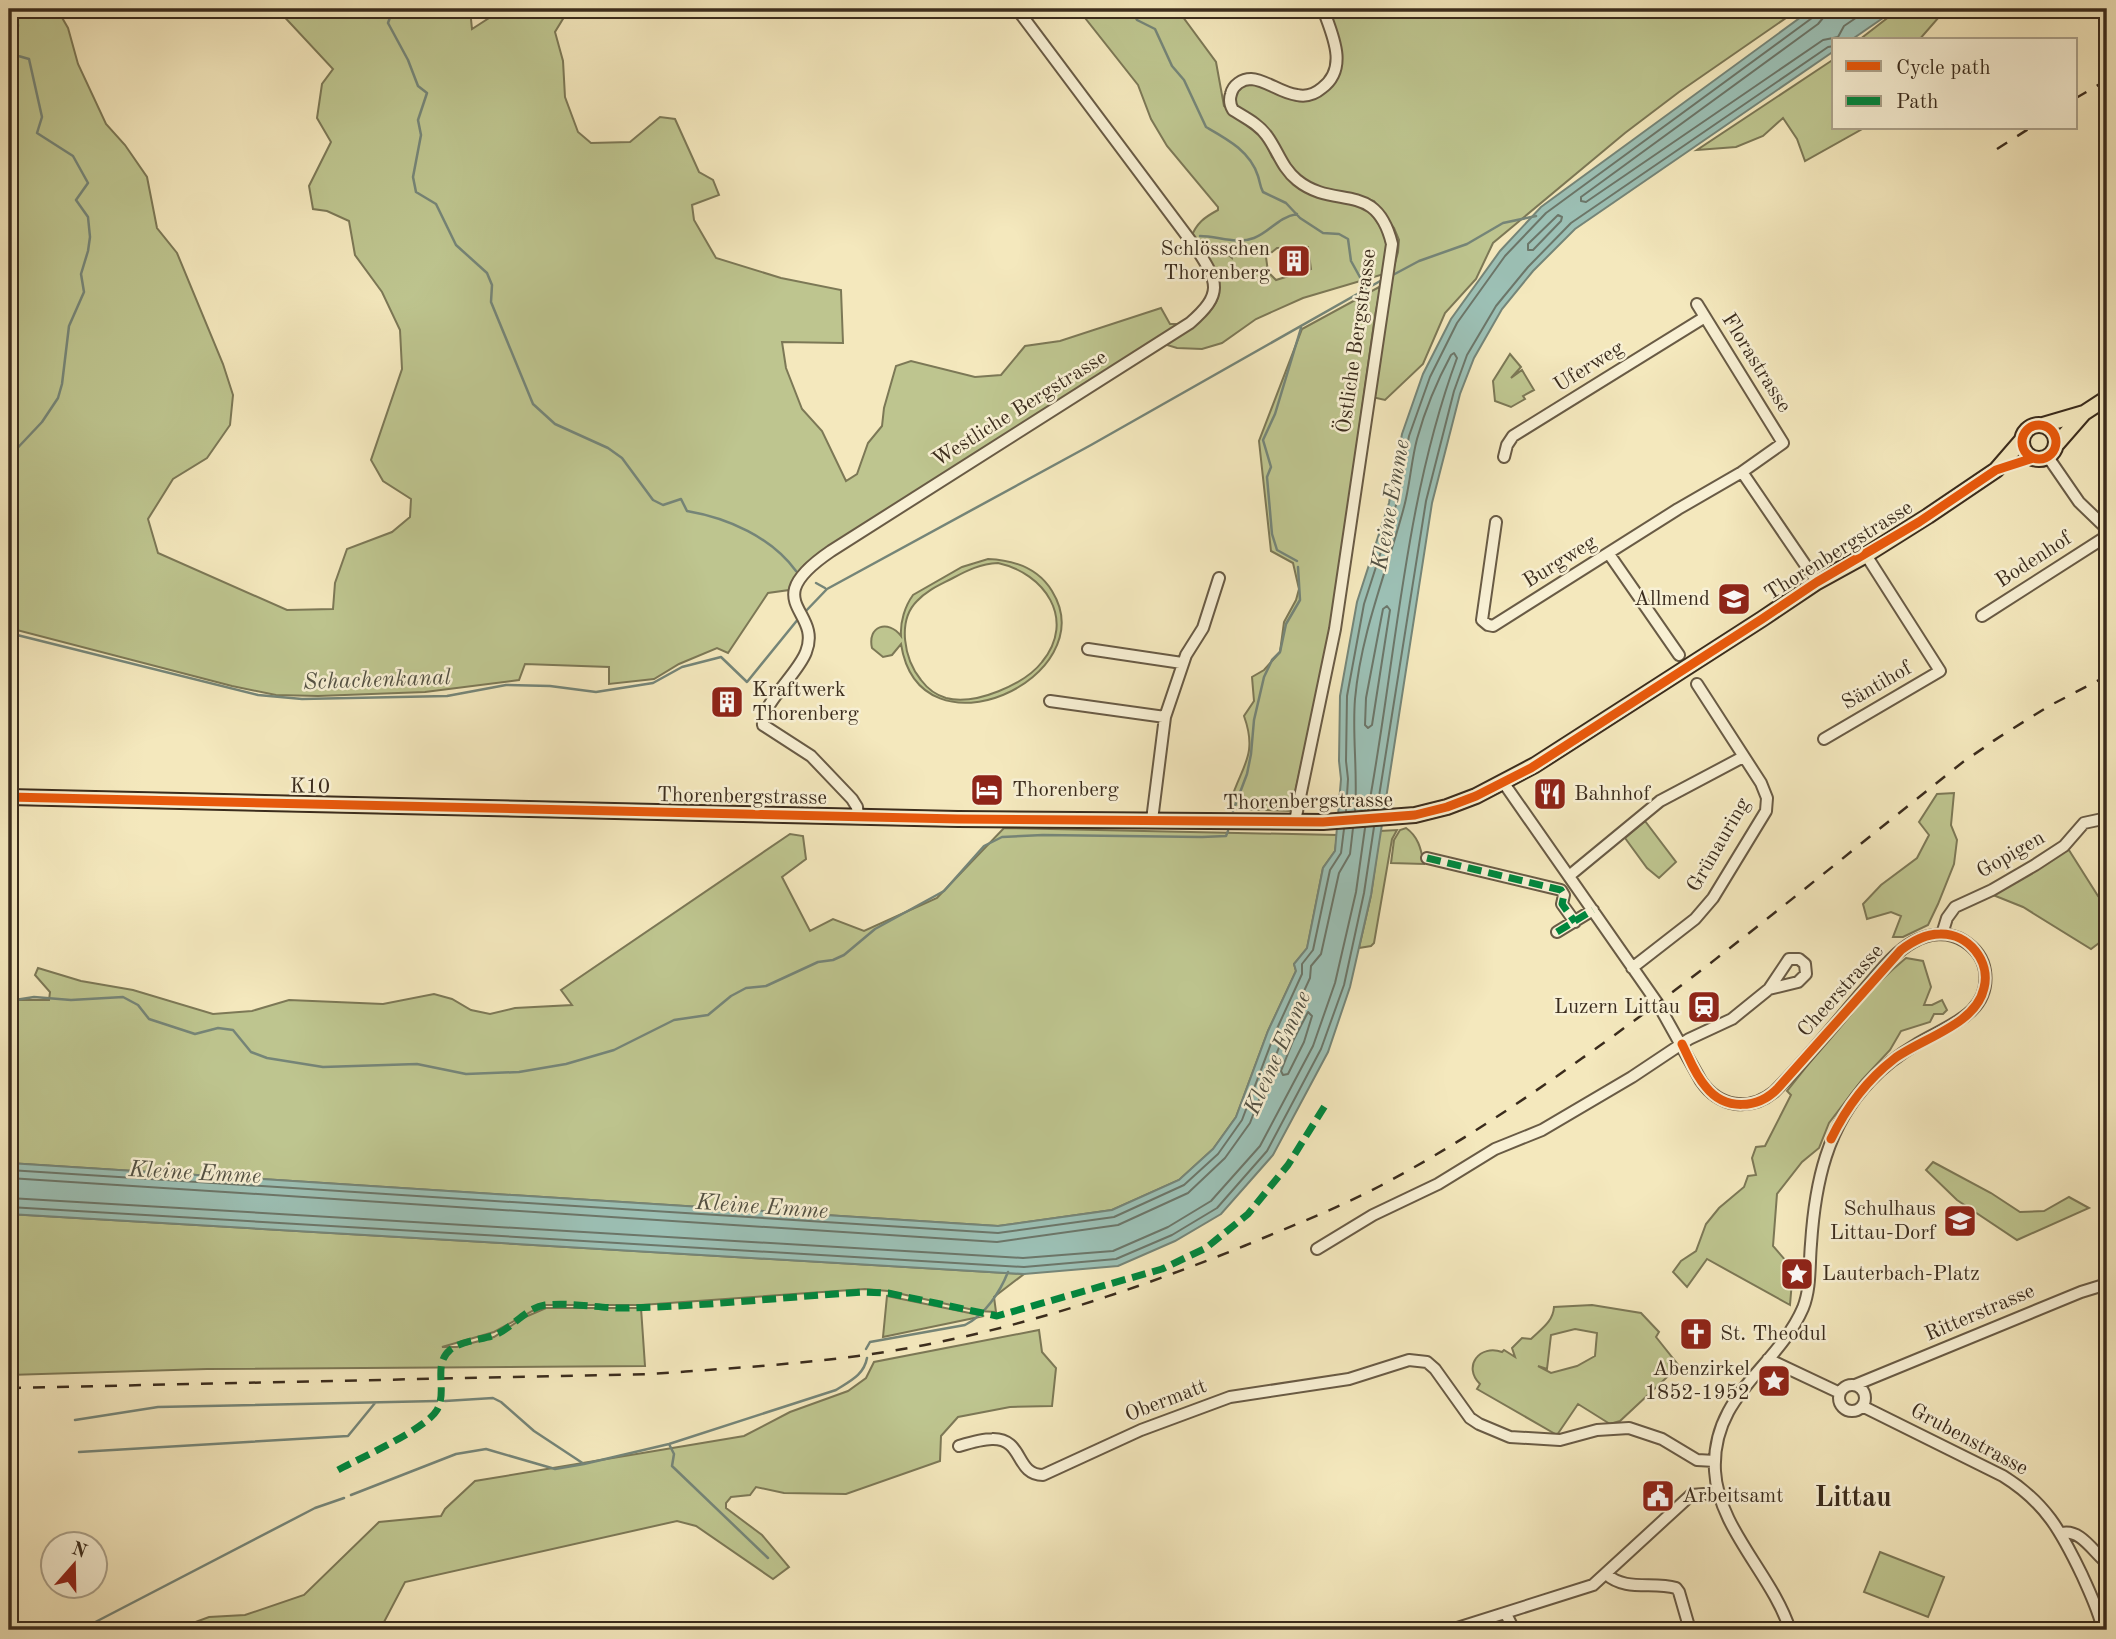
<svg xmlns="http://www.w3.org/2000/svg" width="2116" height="1639" viewBox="0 0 2116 1639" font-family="'Old Standard TT',serif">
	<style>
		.green { fill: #bec58f; stroke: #7c7856; stroke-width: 2; fill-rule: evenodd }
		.water { fill: #9cc0b5; stroke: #758578; stroke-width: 2 }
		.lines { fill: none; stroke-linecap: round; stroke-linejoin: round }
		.shore { stroke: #6c7669; stroke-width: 2 }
		.stream { stroke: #758578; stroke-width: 2.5 }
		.minor-casing { stroke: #695b45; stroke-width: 14 }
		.major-casing { stroke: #3b2c1d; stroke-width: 18 }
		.minor { stroke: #f8f0d4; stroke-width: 10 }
		.major { stroke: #f4e8bd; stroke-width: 14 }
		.rail { stroke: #3b2c1d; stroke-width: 2.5; stroke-dasharray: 12 12; stroke-linecap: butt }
		.quiet { stroke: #00873e; stroke-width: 7; stroke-dasharray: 14 7; stroke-linecap: butt }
		.cycleway-casing { stroke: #f8f0d4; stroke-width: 13 }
		.cycleway { stroke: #e8590c; stroke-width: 9 }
		.labels { text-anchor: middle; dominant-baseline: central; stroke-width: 5; stroke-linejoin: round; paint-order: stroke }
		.poi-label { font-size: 21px; fill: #3b2c1d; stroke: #f8f0d4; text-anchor: start }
		.street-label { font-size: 21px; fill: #3b2c1d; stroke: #f8f0d4 }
		.water-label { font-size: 23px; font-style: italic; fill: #535143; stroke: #f8f0d4 }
		.district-label { font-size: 28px; font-weight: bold; fill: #3b2c1d; stroke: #f8f0d4 }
	</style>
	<rect width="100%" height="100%" fill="#f4e8bd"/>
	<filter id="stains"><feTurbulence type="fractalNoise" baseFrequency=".00286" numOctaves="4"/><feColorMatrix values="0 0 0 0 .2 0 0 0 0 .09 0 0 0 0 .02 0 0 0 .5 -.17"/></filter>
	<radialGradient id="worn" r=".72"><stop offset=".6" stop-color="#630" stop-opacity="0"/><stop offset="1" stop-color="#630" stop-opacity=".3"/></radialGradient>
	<path class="green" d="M9,9h48l11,19 10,36 28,60 19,21 22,32 10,51 20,25 46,111 10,31 -3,30 -23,33 -34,21 -25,40 10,34 129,57 46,-1 2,-26 12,-34 45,-17 18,-15 1,-18 -28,-18 -12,-21 31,-91 -2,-39 -18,-38 -27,-37 -6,-34 -22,-10 -14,-2 -4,-23 22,-44 -14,-24 5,-34 11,-15 -56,-60h193l2,20 31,-20h66l-14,23 8,29 2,36 13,35 13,11 39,-1 30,-25 15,2 24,53 14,8 6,15 -27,10 2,15 22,38 65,20 60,12 2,53 -61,-1 4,26 16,41 20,22 24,50 11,-7 11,-31 14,-17 2,-18 12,-42 15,-5 64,16 26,-2 24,-29 35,-5 101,-33 9,16h9l-375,241 -15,25 -21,3 -40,60 -11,-5 -38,16 -25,15 -45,5v-17l-84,-3 -6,16 -94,12 -107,4 -42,-1 -44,-9 -223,-58z
		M1078,9h99l39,53 8,44 32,23 7,8 9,20 19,22 76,30c21,24 22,33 17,65l-81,24 -47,21 -34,24 -20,6 -25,-1 -10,-3 -1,-3c21,-14 64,-32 51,-65 -4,-10 -12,-19 -18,-28 12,-2 24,0 33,9l1,-6 -34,-9 -8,-5c5,-15 14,-21 27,-28v-3l-51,-61 -16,-27 -13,-34zM1308,247l3,22 -35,11 -8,-8 -2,-15 11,-9z
		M1329,9h470l-120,83 -54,41 -132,110 -17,36 -31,34 -22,51 -38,36 -13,-3 18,-116 8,-29 1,-12 -5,-12 -20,-27 -23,-8 -17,-1 -28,-10 -72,-79 2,-11 10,-8 12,1 34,13 42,-16z
		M1899,9h47l-27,31h-60z
		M1834,59v69h30l-59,33 -8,-22 -14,-21 -20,18 -27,11 -39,3z
		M1381,286l-6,30 -44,313 -40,182 -56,-2 -4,-9c11,-35 27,-45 13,-84l10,-15 -2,-24 12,-7 16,-18 4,-30 12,-22 3,-11 -6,-26 -22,-12 -12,-110 43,-112z
		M1510,354l11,13 -10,11 11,-8 12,20 -11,6 2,3 -14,8 -16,-6 -2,-20z
		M988,559c25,1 50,9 64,32 53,86 -132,173 -151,53l-9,11 -9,2 -11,-9c-5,-22 16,-29 29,-12 -1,-14 4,-30 12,-41l49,-28zM998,563c46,10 79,56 44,99 -17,22 -67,44 -96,36 -10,-3 -19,-10 -25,-18 -17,-21 -24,-59 -4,-79 10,-11 23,-16 36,-23 15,-8 27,-14 45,-15z
		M1954,793l-3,32 6,15 -3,24 -16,40 -10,21 -25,12h-10l8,-21 -10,-4 -24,7 -4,-15 18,-19 36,-27 12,-23 -10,-13 18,-28z
		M1645,821l31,41 -17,16 -12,-10 -22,-30z
		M1004,828l333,7 -2,16 -12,17 -16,81 -13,15 2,7 -28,60 -32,86 -23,32 -34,31 -67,30 -114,16 -989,-63v-163h40l1,-8 -15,-17 3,-7 43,13 52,9 80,24 39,-3 37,-11 94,4 51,-10 18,5 19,11 19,4 25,-6 57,-3 -11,-15 229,-156 13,2 3,23 -24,18 28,54 23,-12 31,12 73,-33z
		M1406,828c13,9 15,22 18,36l-33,-1 3,-23 6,-10z
		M1397,830l-5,9 -18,104 -3,3 -12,2 12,-53 9,-64z
		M2067,847l31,49 9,-4v45l-16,12 -68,-42 -30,-12z
		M1906,958l17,3 8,26 -7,18h8l10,-5 5,10 -4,4h-9l-4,8 -29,9 -11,19 -28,30 -33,43 -10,25 -17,14 -25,32 -4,52 20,23 -3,36 -83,-46 -20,28 -14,-15 8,-11 15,-10 10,-27 13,-16 25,-21 4,-11 8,-1 -4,-17 4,-11 9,-1 26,-51 -4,-4c37,-46 74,-96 119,-133z
		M1933,1162l58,31 29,19 24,-1 25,-14 20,11 -72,32 -60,-40 -31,-30z
		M9,1214l1015,60 -30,23 2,15 -18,-1 -90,-20 -23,-2 -224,16h-98l-49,27 -52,15h15l37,-10 29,-19 23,-10h95l4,58 -438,3 -198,6z
		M887,1296l97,20 -101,21z
		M1592,1305l49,8 18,19 -3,5 23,29 -59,55 -10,3 -32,-20 -21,31 -80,-46 3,-5c-18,-18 0,-40 22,-32l2,-2 11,7 -3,-9 10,-10 9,1c10,-10 22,-17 23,-32zM1575,1329l22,4 -2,23 -18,10 -26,7 -13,-7 9,3 4,-34z
		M1039,1330l3,22 14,16 -4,38 -42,1 -52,10 -17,19 -1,25 -94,33 -62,-1 -28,-6 -6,8 -19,2 -5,6v5l36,27 27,32 -16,12 -77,-53 -19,-5 -272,61 -22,42 -6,6h-203l35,-13 36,-2 59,-20 75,-73 62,-6 4,-7 30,-28 269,-45 46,-24 58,-21 18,-13 8,-16z
		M1880,1552l64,25 -16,40 -64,-25z"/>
	<path class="water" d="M1812,9h84l-45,31h-17v11l-259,178 -42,42 -31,38 -28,49 -14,36 -28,109 -61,392 -21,92 -22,65 -55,103 -52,59 -46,27 -57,25 -94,8 -1015,-60v-51l989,63 114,-16 67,-30 34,-31 23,-32 32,-86 28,-60 -2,-7 13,-16 16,-80 12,-17 6,-72 -2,-18 1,-65 17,-94 32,-99 13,-69 21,-60 28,-55 49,-68 41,-44z"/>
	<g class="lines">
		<path class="shore" d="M1824,9l-1,9 -5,6 -237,173v4l5,1 237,-162 15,-3 6,-11 25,-17
			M1558,215l4,2 -1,4 -28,29h-5v-6z
			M1387,606l3,4 -18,115 -4,3 -3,-3 1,-27 17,-89z
			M1377,809l49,-308 28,-110 13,-36 29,-49 32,-39 43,-44 257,-176 6,-1
			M1346,811l2,-32 -2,-18 1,-65 17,-92 32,-99 13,-69 21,-59 27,-54 48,-67 41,-43 266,-195 3,-9
			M1355,811c3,-38 -3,-75 0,-112 6,-67 32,-128 49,-192 6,-22 7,-45 13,-68 8,-29 20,-58 34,-84l3,-2 3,5c-53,143 -61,302 -89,452
			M1308,1012l4,4 -8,26 -16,32 -5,1 -2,-4 12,-30z
			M9,1170l989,63 116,-16 70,-32 34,-31 24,-34 33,-87 27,-59v-10l11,-14 17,-80 11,-17 3,-24
			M9,1178l988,64 121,-17 70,-32 37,-35 25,-35 33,-86 27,-59 1,-12 10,-12 18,-81 11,-19 3,-26
			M9,1198l1014,60 90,-7 55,-24 43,-26 49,-55 53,-100 22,-63 21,-91 9,-64
			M9,1207l1015,60 92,-8 56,-24 45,-27 50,-57 54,-102 23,-64 20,-92 10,-66"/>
		<path class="stream" d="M393,9l-5,14 20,37 10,26 9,7 -9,27 3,15 -8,42 3,15 20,12 20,41 31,28 5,12 -1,17 42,102 22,20 53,24 14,10 31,42 10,5 18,-6 6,12c41,7 84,26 109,60
			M1131,9l6,11 18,9 17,37 12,14 22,47c21,12 44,24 52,49 2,6 2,11 5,16l23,11 14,15 23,15 16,1 9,5 3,22 15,27
			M9,12l9,13 -3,30 14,4 13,58 -5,16 36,23 15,27 -12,17 12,17 2,20 -2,14 -7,23 3,18 -15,34 -7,58 -4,14 -16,24 -33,35
			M1200,236c18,0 36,9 54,2 16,-6 24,-21 43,-24
			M1391,276l28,-15 48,-17 36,-21 33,-7
			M1297,561l-20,-11 -5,-16 -5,-57 4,-10 -8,-27 12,-26 26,-86
			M816,583l9,5
			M804,613l23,-24 264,-144 291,-165
			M9,633l249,62 44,4 145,-3 59,-11 44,1 46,6 57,-9 29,-16 39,-10 26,25 52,-64
			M1233,811l14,-37 4,-20 3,-34 10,-43 8,-17 8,-8 6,-28 14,-24 -2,-33
			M9,1001l25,-4 37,3 52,-3 15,8 11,14 46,15 23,-6 15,2 18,22 16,6 56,9 94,-3 49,10 53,-2 47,-8 48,-14 60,-30 34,-5 23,-19 15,-8 20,-2 52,-24 15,-2 11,-5 31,-26 69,-38 40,-45 18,-9 41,-2 159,2 24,-1 2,-5
			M866,1349l4,-7 95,-17c20,-10 35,-33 43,-53
			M445,1401l48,-3 8,4 33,29 50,33
			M75,1420l83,-13 279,-6
			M669,1444l5,10 -2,12 96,92
			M79,1452l269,-16 27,-33
			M351,1495l105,-41 30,-5 69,20 29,-5 85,-20 167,-54c14,-9 28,-15 31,-32
			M80,1630l235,-122 29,-10"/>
		<defs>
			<path id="minor" d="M1504,457l3,-12 6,-9 192,-119
				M2048,457l31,45 28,27
				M1742,472l75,110
				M1496,522l-14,98 6,5 5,1 185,-117 64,-37 41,-29 -86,-139
				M1609,554l70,101
				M1982,616l125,-80
				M1088,649l94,14
				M1050,701l115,16
				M1824,739l116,-68 -74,-116
				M1503,782l155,222 43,77c18,26 48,31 73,11 31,-31 60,-67 89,-101 15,-17 30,-38 50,-49 16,-9 35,-11 51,-1 11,7 19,17 21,30 6,43 -39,55 -68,73 -17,10 -33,22 -47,37 -43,45 -55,102 -59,163 -2,22 0,44 -8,64 -26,60 -92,87 -88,163 3,57 58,105 75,159
				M858,816l-1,-9 -5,-8 -41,-43 -48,-31c-2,-21 35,-51 43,-73 17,-43 -51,-49 25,-101l359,-228c33,-29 29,-40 6,-75l-179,-239
				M1152,820l13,-103 21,-62 17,-27 16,-50
				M1295,821l40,-192 57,-385c-16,-65 -57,-33 -95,-64 -15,-12 -19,-29 -30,-44 -8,-12 -23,-19 -34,-26 -3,-5 -4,-10 -2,-16 2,-9 11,-15 20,-15 16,1 29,14 46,16 9,2 18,-1 25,-7 27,-20 10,-54 1,-79
				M1427,858l134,32 3,5 -2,9 13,18
				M1569,876l91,-75 83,-44
				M1557,932l36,-22
				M1942,934l5,-16 8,-11 37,-17 43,-25 29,-19 20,-23 23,-5
				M1632,968l63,-49 18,-21 53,-87 1,-13 -6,-15 -64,-99
				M1317,1249l56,-34 65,-31 57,-35 47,-19 90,-53 57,-38 43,-20 37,-30 20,-30h10l6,5 1,10 -8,8 -29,7
				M1768,1359l72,34
				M1855,1385l226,-93 26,-8
				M1839 1398a13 13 0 1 1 26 0a13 13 0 1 1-26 0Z
				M1862,1406l141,70c42,26 58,55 79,99 8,18 17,36 21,55
				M959,1446c10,-3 23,-7 33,-7 32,-1 23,36 51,36l98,-45 89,-33 119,-18 60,-19 18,2 8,7 35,49 9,6 31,13 50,3 37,-10 32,-2 33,11 35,21 18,1
				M2062,1533c19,-4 31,19 45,30
				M1606,1574c20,18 47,7 70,14l3,4 11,38
				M1506,1614l8,16
				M1451,1630l142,-45 98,-90 27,-2"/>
			<path id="major" d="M2022 442a17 17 0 1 1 34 0a17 17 0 1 1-34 0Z
				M2043,425l41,-12 23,-15
				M2056,445l27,-31
				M9,797l949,22 365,3 92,-7 32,-8 29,-11 59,-31 227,-146 55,-37 49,-27 62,-39 68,-46 26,-30"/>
		</defs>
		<use href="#minor" class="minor-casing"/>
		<use href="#major" class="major-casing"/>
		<use href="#minor" class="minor"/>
		<use href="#major" class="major"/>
		<path class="rail" d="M2076,98l31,-18
			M1997,149l33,-21
			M1993,741l56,-35 58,-30
			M9,1388l642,-14c69,-5 138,-9 207,-18 133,-18 262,-60 386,-110 45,-19 92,-37 136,-60 70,-37 137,-81 201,-127 132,-93 256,-197 382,-297l38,-26"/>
		<path class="quiet" d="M1427,858l134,32 3,5 -2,9 13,18
			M1557,932l36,-22
			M338,1470c22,-12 88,-41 99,-60 11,-19 -5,-45 13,-60 13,-10 31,-10 45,-15 18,-7 30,-27 50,-30 28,-3 57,4 85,3 77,-2 155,-11 233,-16l25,1 109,23 165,-47 44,-21 42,-34 40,-49 38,-61"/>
		<defs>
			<path id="cycleway" d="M2022 442a17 17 0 1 1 34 0a17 17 0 1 1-34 0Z
				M9,797l949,22 365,3 92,-7 32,-8 29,-11 55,-28 231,-149 55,-37 102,-60 77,-52 37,-12
				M1682,1044c7,14 13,31 24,43 19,24 52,22 72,1l123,-138c12,-9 24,-16 39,-16 28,-1 51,27 44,54 -8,37 -62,50 -90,71 -27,21 -48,49 -63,80"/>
		</defs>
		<use href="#cycleway" class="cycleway-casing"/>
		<use href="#cycleway" class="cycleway"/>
	</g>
	<defs>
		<symbol id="building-square" viewBox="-11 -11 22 22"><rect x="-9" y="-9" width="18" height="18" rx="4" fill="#8f2418" stroke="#f8f0d4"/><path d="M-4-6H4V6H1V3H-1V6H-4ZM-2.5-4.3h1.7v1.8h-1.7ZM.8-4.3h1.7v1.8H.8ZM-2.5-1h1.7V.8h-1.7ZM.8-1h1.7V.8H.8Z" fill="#fff"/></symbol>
		<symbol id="school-square" viewBox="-11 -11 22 22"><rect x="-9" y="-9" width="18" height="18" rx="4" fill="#8f2418" stroke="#f8f0d4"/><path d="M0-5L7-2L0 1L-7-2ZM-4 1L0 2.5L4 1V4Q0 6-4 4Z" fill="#fff"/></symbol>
		<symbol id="hotel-square" viewBox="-11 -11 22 22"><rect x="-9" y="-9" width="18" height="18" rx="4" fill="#8f2418" stroke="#f8f0d4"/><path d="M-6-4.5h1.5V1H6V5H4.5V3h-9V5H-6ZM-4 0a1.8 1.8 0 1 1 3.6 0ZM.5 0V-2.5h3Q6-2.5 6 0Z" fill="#fff"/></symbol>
		<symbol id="restaurant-square" viewBox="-11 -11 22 22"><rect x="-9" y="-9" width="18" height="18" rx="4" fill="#8f2418" stroke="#f8f0d4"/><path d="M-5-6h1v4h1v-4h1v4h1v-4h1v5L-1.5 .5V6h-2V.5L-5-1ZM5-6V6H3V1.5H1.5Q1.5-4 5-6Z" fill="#fff"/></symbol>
		<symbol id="station-square" viewBox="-11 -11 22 22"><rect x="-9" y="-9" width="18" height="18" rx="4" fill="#8f2418" stroke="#f8f0d4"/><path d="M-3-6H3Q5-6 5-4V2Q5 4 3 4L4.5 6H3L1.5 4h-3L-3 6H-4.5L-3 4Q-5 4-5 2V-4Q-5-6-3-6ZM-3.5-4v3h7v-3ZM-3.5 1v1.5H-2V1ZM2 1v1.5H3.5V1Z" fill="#fff"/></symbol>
		<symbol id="sight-square" viewBox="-11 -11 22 22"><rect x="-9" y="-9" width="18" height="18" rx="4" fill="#8f2418" stroke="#f8f0d4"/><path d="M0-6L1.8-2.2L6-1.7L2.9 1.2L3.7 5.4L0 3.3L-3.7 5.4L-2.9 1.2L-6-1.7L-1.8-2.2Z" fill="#fff"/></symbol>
		<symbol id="church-square" viewBox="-11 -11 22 22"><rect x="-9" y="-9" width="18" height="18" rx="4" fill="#8f2418" stroke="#f8f0d4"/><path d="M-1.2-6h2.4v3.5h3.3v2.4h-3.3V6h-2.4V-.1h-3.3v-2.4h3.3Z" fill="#fff"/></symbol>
		<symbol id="civic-square" viewBox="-11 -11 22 22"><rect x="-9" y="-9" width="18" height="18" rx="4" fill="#8f2418" stroke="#f8f0d4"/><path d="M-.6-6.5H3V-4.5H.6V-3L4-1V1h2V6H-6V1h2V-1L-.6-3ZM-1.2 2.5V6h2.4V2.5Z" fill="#fff"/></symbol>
	</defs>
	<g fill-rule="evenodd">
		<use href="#building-square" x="1275" y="242" width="38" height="38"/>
		<use href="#school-square" x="1715" y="580" width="38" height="38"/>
		<use href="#building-square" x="708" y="683" width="38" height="38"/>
		<use href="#hotel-square" x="968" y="771" width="38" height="38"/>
		<use href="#restaurant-square" x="1531" y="775" width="38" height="38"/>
		<use href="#station-square" x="1685" y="988" width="38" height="38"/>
		<use href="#school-square" x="1941" y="1202" width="38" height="38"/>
		<use href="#sight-square" x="1778" y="1255" width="38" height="38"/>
		<use href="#church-square" x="1677" y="1315" width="38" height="38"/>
		<use href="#sight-square" x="1755" y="1362" width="38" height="38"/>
		<use href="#civic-square" x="1639" y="1477" width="38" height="38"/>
	</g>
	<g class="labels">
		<g class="poi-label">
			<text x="1270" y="249" text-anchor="end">Schlösschen<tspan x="1270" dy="24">Thorenberg</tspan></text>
			<text x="1710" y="599" text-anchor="end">Allmend</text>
			<text x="752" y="690">Kraftwerk<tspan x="752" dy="24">Thorenberg</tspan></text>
			<text x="1012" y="790">Thorenberg</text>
			<text x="1574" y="794">Bahnhof</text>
			<text x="1680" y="1007" text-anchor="end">Luzern Littau</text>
			<text x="1936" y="1209" text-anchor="end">Schulhaus<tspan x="1936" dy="24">Littau-Dorf</tspan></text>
			<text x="1822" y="1274">Lauterbach-Platz</text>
			<text x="1720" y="1334">St. Theodul</text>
			<text x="1750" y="1369" text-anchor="end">Abenzirkel<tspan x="1750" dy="24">1852-1952</tspan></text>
			<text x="1682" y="1496">Arbeitsamt</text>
		</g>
		<g class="street-label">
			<text transform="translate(1357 341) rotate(-82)">Östliche Bergstrasse</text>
			<text transform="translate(1756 363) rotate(58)">Florastrasse</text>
			<text transform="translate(1589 367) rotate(-32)">Uferweg</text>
			<text transform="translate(1020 409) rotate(-32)">Westliche Bergstrasse</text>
			<text transform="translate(1839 551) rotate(-32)">Thorenbergstrasse</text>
			<text transform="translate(2034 560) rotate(-33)">Bodenhof</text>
			<text transform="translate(1560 562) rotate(-32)">Burgweg</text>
			<text transform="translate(1877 686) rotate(-30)">Säntihof</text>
			<text transform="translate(310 787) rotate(1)">K10</text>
			<text transform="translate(742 797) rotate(1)">Thorenbergstrasse</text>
			<text transform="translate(1308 802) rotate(-1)">Thorenbergstrasse</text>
			<text transform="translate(1719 845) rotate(-60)">Grünauring</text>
			<text transform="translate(2011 855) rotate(-30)">Gopigen</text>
			<text transform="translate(1841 991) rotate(-48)">Cheerstrasse</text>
			<text transform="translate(1980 1313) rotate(-23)">Ritterstrasse</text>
			<text transform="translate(1166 1401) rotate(-21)">Obermatt</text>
			<text transform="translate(1969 1440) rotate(28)">Grubenstrasse</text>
		</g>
		<g class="water-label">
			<text transform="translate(1391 505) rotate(-80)">Kleine Emme</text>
			<text transform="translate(377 680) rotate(-2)">Schachenkanal</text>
			<text transform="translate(1278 1053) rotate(-66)">Kleine Emme</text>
			<text transform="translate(195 1173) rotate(3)">Kleine Emme</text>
			<text transform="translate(762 1207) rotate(4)">Kleine Emme</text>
		</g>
		<g class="district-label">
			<text x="1853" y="1499">Littau</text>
		</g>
	</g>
	<rect width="2116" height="1639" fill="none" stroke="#f4e8bd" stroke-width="35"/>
	<rect x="10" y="10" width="2095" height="1618" fill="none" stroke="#3b2c1d" stroke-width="3.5"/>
	<rect x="18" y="18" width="2081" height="1604" fill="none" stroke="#3b2c1d" stroke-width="2"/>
	<rect x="1832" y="38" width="245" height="91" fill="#f8f0d4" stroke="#aca28b" stroke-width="2"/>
	<rect x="1846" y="61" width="35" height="10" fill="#e8590c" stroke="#aca28b" stroke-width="2"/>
	<text x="1896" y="74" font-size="21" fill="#3b2c1d">Cycle path</text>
	<rect x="1846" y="96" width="35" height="10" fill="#00873e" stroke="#aca28b" stroke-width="2"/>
	<text x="1896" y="108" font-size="21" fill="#3b2c1d">Path</text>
	<g transform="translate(74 1565) rotate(20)"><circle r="33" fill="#f8f0d4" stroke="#aca28b" stroke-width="2"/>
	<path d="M0-5L12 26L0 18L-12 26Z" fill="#8f2418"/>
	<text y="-10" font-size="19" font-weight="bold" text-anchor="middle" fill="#3b2c1d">N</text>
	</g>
	<rect width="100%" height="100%" filter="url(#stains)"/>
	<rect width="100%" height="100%" fill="url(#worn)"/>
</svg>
